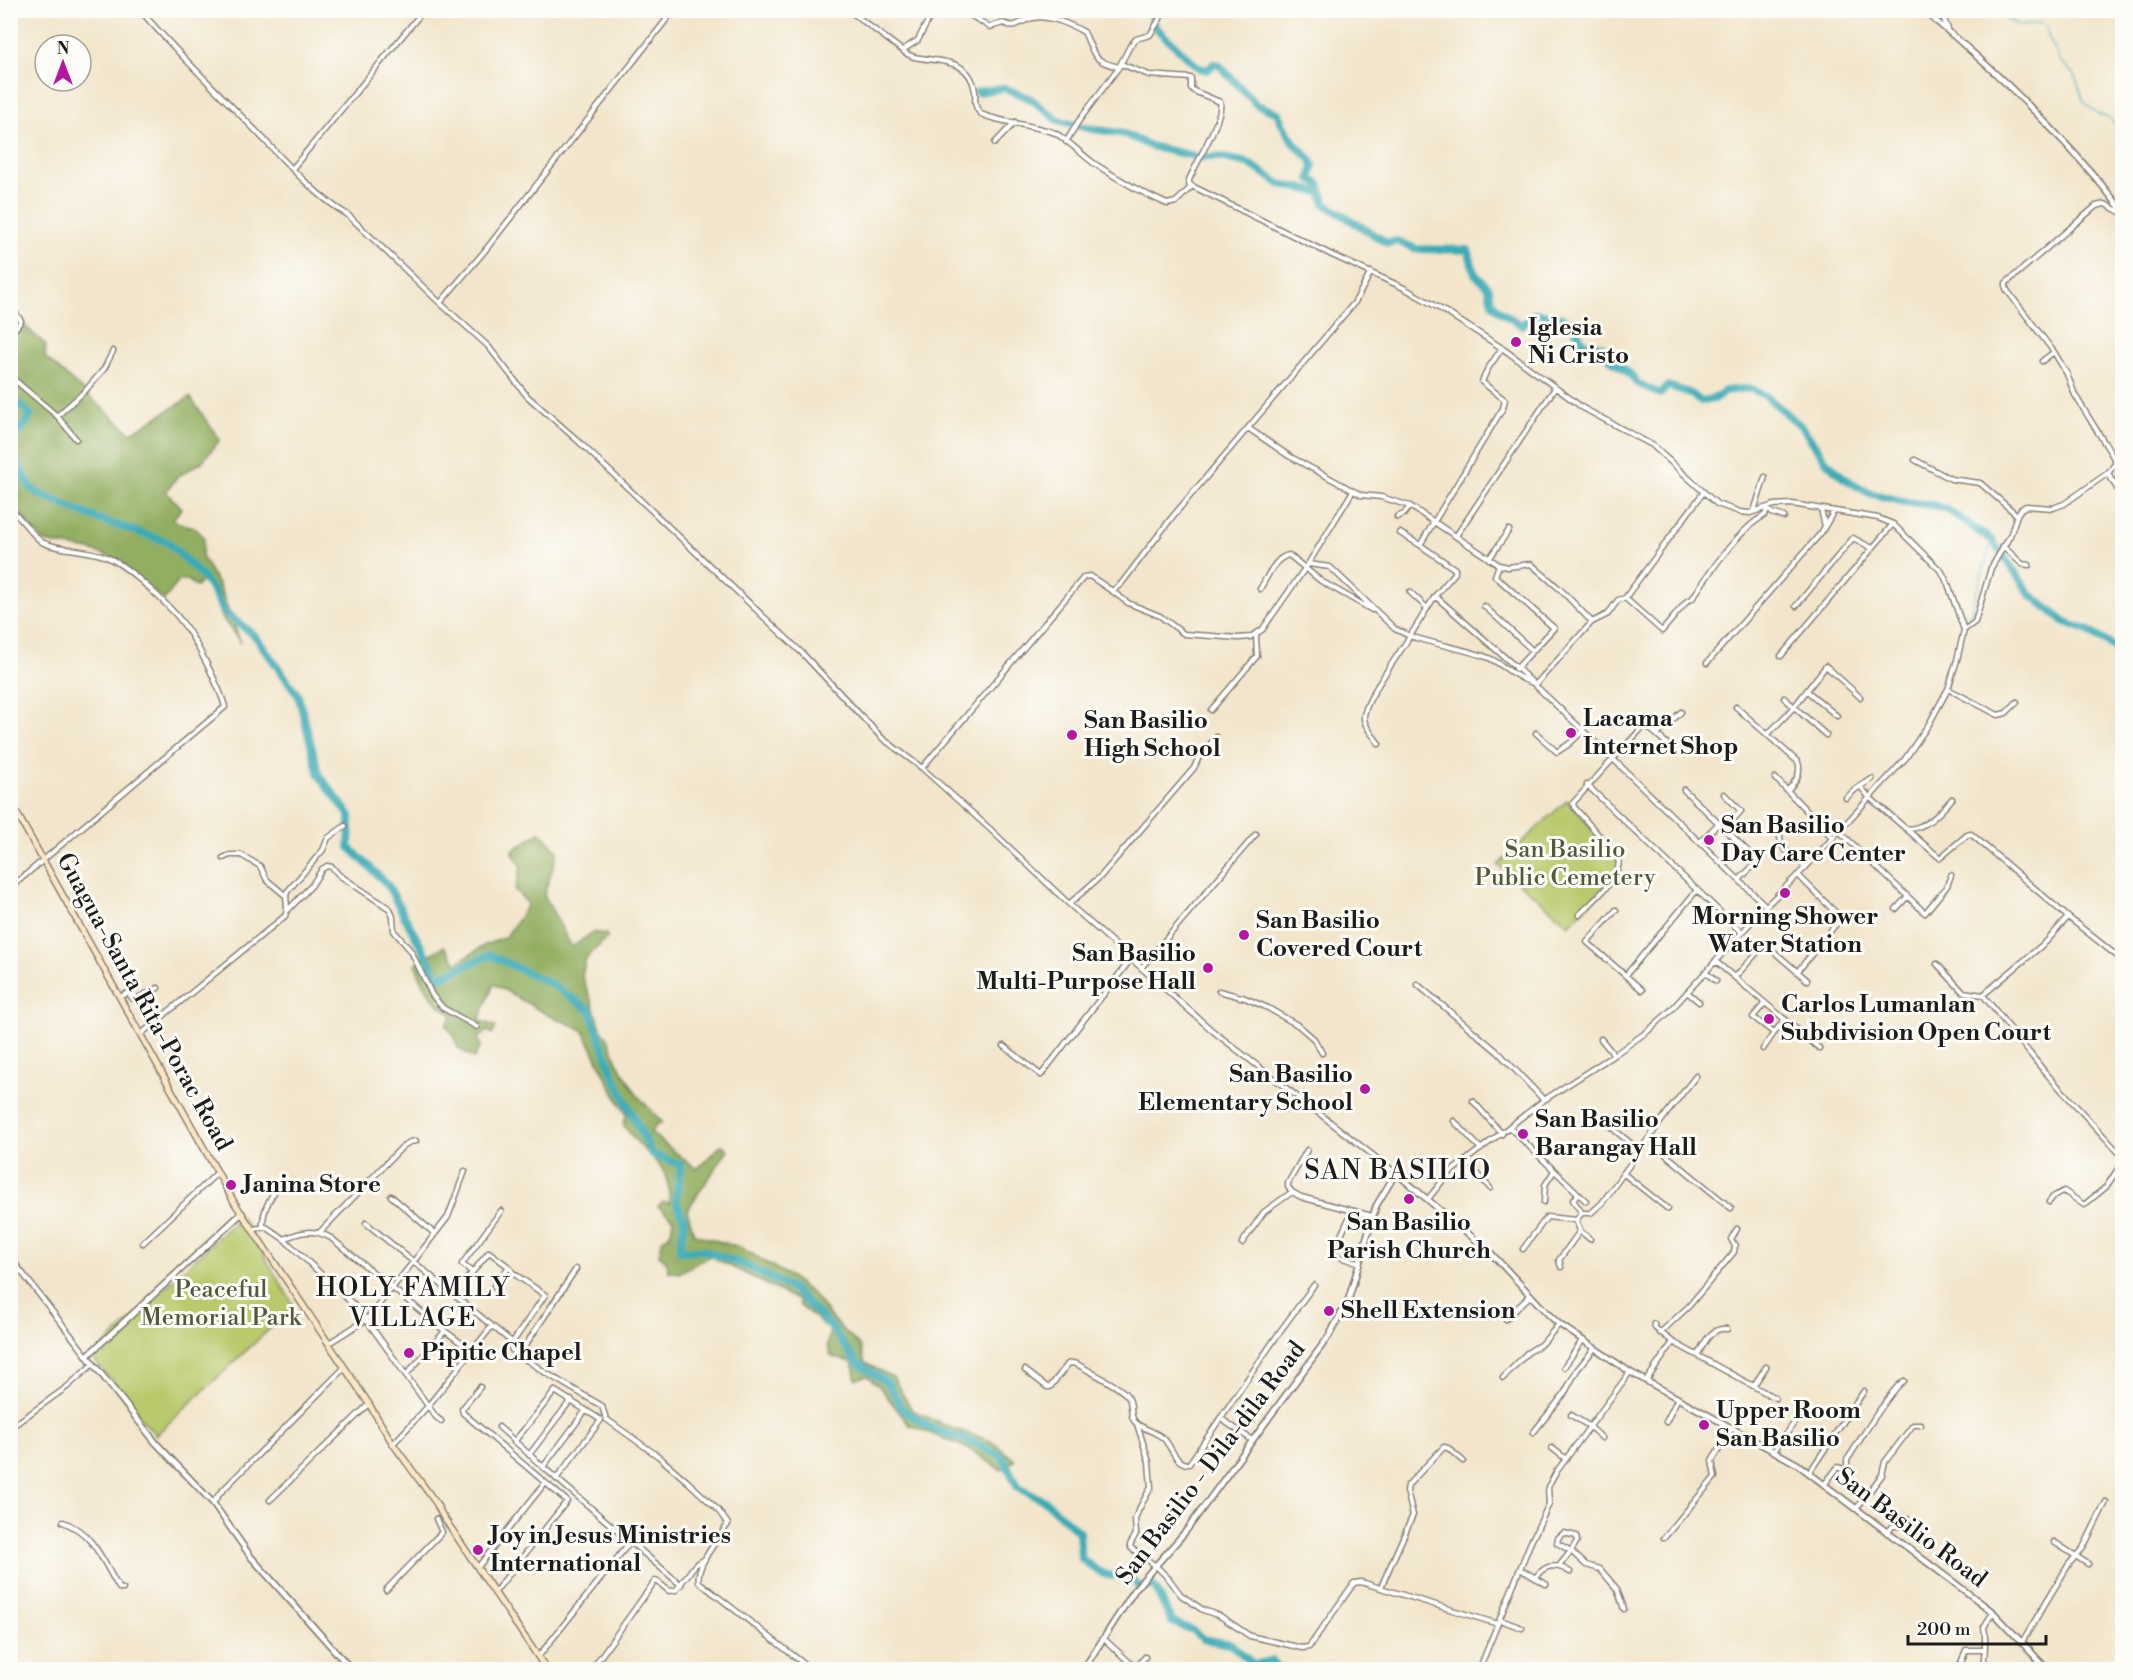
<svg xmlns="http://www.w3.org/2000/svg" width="2133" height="1680" viewBox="0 0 2133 1680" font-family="'Libre Bodoni',serif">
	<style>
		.green { fill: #b9ca6d; stroke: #6a7344; stroke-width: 1.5 }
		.forest { fill: #92ae60; stroke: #57653e; stroke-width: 1.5 }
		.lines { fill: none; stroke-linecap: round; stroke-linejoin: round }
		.stream { stroke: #3aabb6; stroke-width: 1.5 }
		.river { stroke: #3aabb6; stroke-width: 8 }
		.minor-casing { stroke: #878074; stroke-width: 7 }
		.tertiary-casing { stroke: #878074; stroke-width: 8 }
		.secondary-casing { stroke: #878074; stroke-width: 8 }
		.minor { stroke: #fff; stroke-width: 4 }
		.tertiary { stroke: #fff; stroke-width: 4.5 }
		.secondary { stroke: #fce6c4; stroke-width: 5 }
		.poi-dot { fill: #b5179e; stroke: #fdfcf7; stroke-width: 2 }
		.labels { text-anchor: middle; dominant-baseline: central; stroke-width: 6; stroke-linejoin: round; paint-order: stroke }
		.poi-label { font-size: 24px; font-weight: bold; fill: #1c1c1c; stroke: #fdfcf7; text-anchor: start }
		.park-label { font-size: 24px; fill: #535938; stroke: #fdfcf7 }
		.street-label { font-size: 24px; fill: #1c1c1c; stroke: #fdfcf7 }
		.neighbourhood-label { font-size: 26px; letter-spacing: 1.5px; fill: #1c1c1c; stroke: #fdfcf7 }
		.quarter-label { font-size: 27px; letter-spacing: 1.5px; fill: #1c1c1c; stroke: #fdfcf7 }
	</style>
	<rect width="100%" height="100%" fill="#fdfcf7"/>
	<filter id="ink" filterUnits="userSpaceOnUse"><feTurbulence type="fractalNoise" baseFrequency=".0167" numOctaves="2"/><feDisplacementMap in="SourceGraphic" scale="12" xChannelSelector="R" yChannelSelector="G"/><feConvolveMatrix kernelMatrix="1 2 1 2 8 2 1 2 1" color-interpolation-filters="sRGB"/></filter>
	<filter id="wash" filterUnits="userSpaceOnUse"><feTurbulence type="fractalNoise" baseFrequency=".008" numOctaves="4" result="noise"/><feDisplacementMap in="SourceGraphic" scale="24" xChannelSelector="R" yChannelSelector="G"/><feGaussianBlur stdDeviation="1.35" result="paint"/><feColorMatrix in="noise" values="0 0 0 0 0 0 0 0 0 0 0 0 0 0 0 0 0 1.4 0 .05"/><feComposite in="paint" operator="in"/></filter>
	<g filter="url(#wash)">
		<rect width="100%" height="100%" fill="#f2e5cb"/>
		<path class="green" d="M1567,800l50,57 2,9 -8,14 -42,45 -71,-60z
			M241,1216l53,90 -138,129 -12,-13 -52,-65z"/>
		<path class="forest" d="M15,317l31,28 -1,12 86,76 59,-36 30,43 -18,22 -25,15 -11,15 16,16 -9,11 6,4 15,4 10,10 -2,19 17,30 22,57 -18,-24 -14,-33 -5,-7 -8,8 -8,-7h-8l-16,20 -54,-43 -20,-7 -41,-7 -5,-2 -32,-35z
			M540,832l18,19 -14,44 28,52 21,-15 12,2 3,3 -22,21 -4,18 20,54 7,10 8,22 20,33 25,27 -6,3 -5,8 46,36 24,-24 4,1 3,4 -41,60 7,24 48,14 49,29 24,19 17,23 28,27 5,17 28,14 19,33 37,17 42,14 24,19 -14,10 -32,-21 -60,-24 -31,-40 -11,-9 -11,3 -4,-17 -20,-5 -5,-11 3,-16 -31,-25v-4l-89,-45 -31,17 -11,-2 -1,-9 -8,-7 4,-17 4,-1 4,-5 2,-13 -15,-13 5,-4 6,1c4,-43 -28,-47 -46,-79l4,-10 -9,-13 -35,-71 -39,-17 -50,-29 -15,36 17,7 -3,7 -7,-3 -2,4 -6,2 3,9 -7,12 -16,-10 -4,-12 -8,-10 6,-11c-22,-14 -27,-27 -37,-51l29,-18 13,17 28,-18 21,-8 22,-33 -13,-14 6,-24 -9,-15z"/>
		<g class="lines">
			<path class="stream" d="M1989,10l31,16 21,-3 6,4 1,10 13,24 14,15 9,26 14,12 10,4 14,11
				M1965,623l6,-12 21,-71"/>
			<path class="river" d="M1149,10l7,18 43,40 9,2 5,-6 6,1 38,40 21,8 4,11 13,20 16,16 2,6 -3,13 9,5 6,20 62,39 10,-2 19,8 52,1 7,24 14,14c1,23 16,26 33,37l14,-12c30,5 33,3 48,31l17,2 8,12 22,17 6,8 23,11 8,-8 19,6 14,9 13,-2 11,-8 17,-2h10l14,7 36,31 24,34 18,17 25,15 36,9 27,3 14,4 46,31 39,55 35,28 21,7 35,22
				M978,92l26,-4 27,11 26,21 30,8 38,6 25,12 30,7 19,4h20l29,6 32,21 42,9
				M10,396l21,19 -21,31
				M10,451l21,37 6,5 61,26 70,23 35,35 11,16 9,18 32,25 43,59 21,80 31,41 -1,31 38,37 51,94 52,-23 59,28 41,27 24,67 38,77 29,11 -5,36 8,19 -4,31 23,-1 44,16 47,24 36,36 27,37 31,20 15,27 31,20 36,11 33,16 15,31 27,13 34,31 2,26c17,14 24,21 47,17l10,11h15l3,3 16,33 20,8 11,9 28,5 23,21 18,-5 8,10"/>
		</g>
	</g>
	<g filter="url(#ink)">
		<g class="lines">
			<defs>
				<path id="minor" d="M140,10c37,43 77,81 116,121 26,27 59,65 92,84l92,88 48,43 39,50 49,43 226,214 80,85 40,30 68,61 79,75 145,128 182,141
					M1940,10l8,19
					M851,12l56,42 7,3c26,5 56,1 61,34 1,7 -2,15 5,22 7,7 59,13 75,20 14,8 26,21 40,31 23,15 47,29 72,40l9,-2 16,-16
					M1049,18l4,-8
					M903,50l15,-10 13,-25 5,-2 34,2 20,12 13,-4c12,6 15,0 26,-4 16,-6 41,5 55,13 11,22 7,29 35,35
					M1121,64l28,11 42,3v10l3,3 26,11c4,15 -24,61 -31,78v4l3,2 142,70 70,32 40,23 58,37 81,60 69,37 65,59 23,8 10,1 24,-8 18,-1 86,14 15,6 49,48 6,12 16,46 -7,30 -9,29 -19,35 -24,35 -99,108 -40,39 -97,106 -21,19 -34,24 -70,45 -96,74 -20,25
					M1066,142l12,-20 41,-55 11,-21 6,-7 14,-4 15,-25
					M995,143l20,-21
					M292,169l132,-159
					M440,303l43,-50 191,-243
					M10,305l11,16 -11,14
					M1502,348l-15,22 -5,12 23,18 -2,8 -83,137 35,24v4l-20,23 82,72 96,91 31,-33 4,1 9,8 24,-23
					M2054,352l-48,-63v-6l90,-77 9,-2 17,9
					M10,376l47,40 19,23
					M57,416l28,-25 19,-22 9,-18
					M1248,428l41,28 72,39 20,2 29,9 89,59 9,2 23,-3 30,26 31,32
					M1915,460l36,19 29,4 37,32
					M2108,473l14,24
					M10,508c10,9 23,28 32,34 13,8 48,7 67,16 20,9 66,52 78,71 11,16 34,61 38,78l-215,181
					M1821,510l4,16
					M1754,511l11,-34
					M1397,517l7,-3 6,-8
					M1400,533l20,12
					M1456,536l99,-148
					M2003,546l19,18 7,1
					M1489,559l20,-29
					M1308,564l22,3 65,62 15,7 25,-40
					M1499,565l-4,11 59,52 -38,41
					M1260,589c7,-11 15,-32 29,-34l32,26 51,29
					M1112,591l16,12 32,13 24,18 55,4 11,-1 12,-7 46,-66 45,-73
					M1410,592l17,16
					M1625,598l37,33 25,-30 5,-2c17,-26 46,-69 73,-84l2,-6 5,4 12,4
					M1484,606l49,45
					M1796,606l57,-68 19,10
					M1964,630l11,-8 16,-54 19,-32 7,-21 4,-6 5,-3 27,2 11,-4 44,-31 7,-9v-4l-40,-65 -8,-21 -13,-22 -12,9
					M1781,656l112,-132
					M1707,663l114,-130 13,-22
					M1535,685l57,-63 16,-8 10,-14 7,-2 78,-105
					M1948,689l50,26 8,-2 11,-11
					M1807,691l30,25
					M1784,698l42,37
					M1736,707l62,55c4,12 -3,20 -11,29
					M1211,710l46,-54 -1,-21
					M1536,733l21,19 12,-8 14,-13
					M1768,734l26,-27 32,-41 34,31
					M1657,735l15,13
					M1379,744c-5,-8 -14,-16 -15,-25 -2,-16 36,-66 46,-83 26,9 53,12 79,22 15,7 25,19 41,24
					M922,768l162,-191 6,-1 22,15 9,-7 52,-68 182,-214 16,-30
					M1775,778l58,60
					M1587,785l154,147
					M1860,786l9,11 71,61 27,-23 4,-1 97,83 54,43
					M1684,790l74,71 -19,19
					M1724,794l17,17 -17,19
					M1846,798l10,-9 16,-10
					M1907,829c20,-1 32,-15 45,-30
					M1780,831c-2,19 13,25 26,36
					M1839,831l86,82 22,-27 4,-11
					M1700,842l18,-18
					M223,858l7,-3h11l19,11 7,14 19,16
					M1069,904l32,-28 93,-108 4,-9 18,-22
					M1896,909l11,-12
					M288,910l24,-25 10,-16 5,-3 5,1 7,8 51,34 3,8 1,14 17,20 21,44 11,13 34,19
					M1616,910l-29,32 55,48
					M1579,915c13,-13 45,-39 39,-58l-44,-50 -1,-4 40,-44 153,147
					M1715,961l104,87
					M1937,964l26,28 20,3 61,76 78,85
					M1141,968l115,-134
					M1798,971l43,-53 -43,-43
					M1705,972l11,9
					M1626,975l71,-85
					M1735,977l30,-33 42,36
					M1417,984l82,69 45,47
					M1219,991l26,7 23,10 31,18 15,13 8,14
					M1687,992l12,10
					M1983,995l64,-54 21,-24
					M120,997l8,-4 5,6h3l22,-11
					M1765,1003l-12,14 21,16 11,-14
					M141,1034l144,-118c5,-9 -1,-16 2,-24l36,-42 5,-12 17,-12
					M1601,1039l13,16
					M1004,1046l37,29 90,-116
					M1763,1049l11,-16
					M1473,1101l29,33
					M1454,1121l27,28
					M1611,1127l29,24
					M1510,1128l76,73
					M1648,1140l83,68
					M1466,1160l24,28
					M1624,1174l44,35
					M1292,1192l-4,-5v-4l19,-33
					M391,1196l44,38
					M1544,1202l1,-17 9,-14
					M2049,1202l4,-5 11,-6 20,14 22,-18 16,-24
					M1355,1211l-6,7 -16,35 9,5 16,4
					M1582,1213h9l11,-10 65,-90 29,-37
					M1576,1220l6,-7 -9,-13 5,-6
					M366,1223l147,120
					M263,1227c-1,-18 9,-33 20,-47
					M253,1229l13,-2 18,12 76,72 76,106 5,4
					M1580,1231l10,8
					M320,1232l83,-86 7,-4 6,-1
					M284,1239c17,-8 31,-10 47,-1l114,93 27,20
					M143,1243l74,-70
					M1242,1243l22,-31 28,-20 9,5 71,19
					M1523,1249l24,-32 29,3
					M10,1257l77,99
					M1561,1267l-2,-7 21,-29 -4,-11
					M472,1272l-10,-8 39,-53
					M466,1280l23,-28 20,15 4,6 32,22 -35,51 2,4 34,23 56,33 4,13 52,37 30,26 30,28 10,14c-9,14 -33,42 -29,58l113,88
					M494,1286l14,-18
					M1506,1319l25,-24
					M1654,1324l1,4 18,14 102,56
					M1660,1333l29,-27 45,-54 1,-6 -4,-7 6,-10
					M329,1343l38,-24 47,-58 34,-44 17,-46
					M1698,1354c7,-12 13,-27 29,-25
					M519,1355l57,-86
					M1564,1367l18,-26
					M1025,1370l22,17h3l18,-23 4,-1 5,1c11,7 45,23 51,33 6,8 0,19 8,26 8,7 20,8 28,16 8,8 11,25 25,25l92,-134 33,-45
					M406,1375l39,-44
					M1503,1378l24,-25 16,-10 16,-19
					M1646,1381l27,-39
					M1754,1385l12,-18
					M480,1387l-18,22 1,4 104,88 -72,91
					M1571,1415l18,11 13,12
					M1220,1418l32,22
					M1666,1422l12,-24
					M1137,1424l12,38 2,25 -13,24 -3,8 1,15 -6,11 1,3 25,18 13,13 12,16 22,15 17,6 30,20 52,12 7,-1 45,-64 7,-1 137,42
					M499,1427l44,40 138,118
					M10,1428l57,-41 26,-23
					M1533,1433l31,-39 13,-24 17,-21
					M514,1442l41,-51 46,29 -45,59
					M393,1444l35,-38 64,-80
					M1552,1448l14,11
					M1774,1451l28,-39
					M529,1455l42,-55
					M543,1467l43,-57
					M1809,1473l55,-82
					M1824,1485l14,-18 5,2 4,-3v-6c11,-16 44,-72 57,-79
					M270,1500l99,-96
					M213,1503l7,-10 124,-125
					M1856,1509l26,-34 3,-13 28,-37h8
					M63,1522c31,11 40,40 56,66l4,1
					M1887,1533l6,-7h10l5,-7
					M1664,1538l51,-61 -3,-16 20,-33
					M2054,1542l34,22
					M1559,1566l12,-15 -14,-8 1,-5 6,-5 12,3 1,5 -6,10 15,14 14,4 17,20 7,20
					M478,1567l67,-84
					M1520,1569l26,15
					M1535,1578c10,-14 21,-15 35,-6
					M1381,1587l32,-72 -6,-24 1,-6 36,-38 4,1 15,13
					M386,1590l56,-58 -6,-13
					M1500,1620l22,8
					M1104,1639l34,31
					M2022,1642l47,-78 14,-16 23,-46
					M538,1657l92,-115
					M2024,1664l8,6
					M1134,1665l5,-1 6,-7
					M591,1670l64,-89 3,1 11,9 7,-1 19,-25 10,-6
					M1479,1670l51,-126 19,-40 -1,-17 9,-16 73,-99
					M1958,1670l8,-20h17
					M1983,1670c1,-15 4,-29 1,-43l9,-15"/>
				<path id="tertiary" d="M1923,10c73,60 141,126 199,200
					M242,1213l-155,143 69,87 57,60 38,54 101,113
					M1083,1670l53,-82 50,-57 143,-195 20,-38 27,-92 20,-33 94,79 58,62 11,10 71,48 167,92 196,148 55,58"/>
				<path id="secondary" d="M10,801l224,401 135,202 24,40 43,59 6,12 105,155"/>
			</defs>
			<use href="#minor" class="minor-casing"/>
			<use href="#tertiary" class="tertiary-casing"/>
			<use href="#secondary" class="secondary-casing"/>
			<use href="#minor" class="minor"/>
			<use href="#tertiary" class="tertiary"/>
			<use href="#secondary" class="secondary"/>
		</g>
	</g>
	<g class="poi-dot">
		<circle cx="1516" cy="342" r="6"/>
		<circle cx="1571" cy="733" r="6"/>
		<circle cx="1072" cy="735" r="6"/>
		<circle cx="1709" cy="840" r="6"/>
		<circle cx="1785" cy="893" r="6"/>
		<circle cx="1244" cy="935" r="6"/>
		<circle cx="1208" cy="968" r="6"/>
		<circle cx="1769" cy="1019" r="6"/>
		<circle cx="1365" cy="1089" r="6"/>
		<circle cx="1523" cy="1134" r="6"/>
		<circle cx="231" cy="1185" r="6"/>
		<circle cx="1409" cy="1199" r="6"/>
		<circle cx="1329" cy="1311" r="6"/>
		<circle cx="409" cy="1353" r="6"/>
		<circle cx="1704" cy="1425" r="6"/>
		<circle cx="478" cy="1550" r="6"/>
	</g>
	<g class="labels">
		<g class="poi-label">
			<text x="1528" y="328">Iglesia<tspan x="1528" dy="28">Ni Cristo</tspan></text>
			<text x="1583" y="719">Lacama<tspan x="1583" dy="28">Internet Shop</tspan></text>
			<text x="1084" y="721">San Basilio<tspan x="1084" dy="28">High School</tspan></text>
			<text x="1721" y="826">San Basilio<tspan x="1721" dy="28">Day Care Center</tspan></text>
			<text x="1785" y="917" text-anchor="middle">Morning Shower<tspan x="1785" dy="28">Water Station</tspan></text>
			<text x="1256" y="921">San Basilio<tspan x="1256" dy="28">Covered Court</tspan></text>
			<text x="1196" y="954" text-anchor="end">San Basilio<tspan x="1196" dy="28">Multi-Purpose Hall</tspan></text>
			<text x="1781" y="1005">Carlos Lumanlan<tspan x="1781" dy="28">Subdivision Open Court</tspan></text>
			<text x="1353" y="1075" text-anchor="end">San Basilio<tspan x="1353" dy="28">Elementary School</tspan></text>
			<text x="1535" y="1120">San Basilio<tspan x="1535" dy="28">Barangay Hall</tspan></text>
			<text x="243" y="1185">Janina Store</text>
			<text x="1409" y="1223" text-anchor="middle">San Basilio<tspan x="1409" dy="28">Parish Church</tspan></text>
			<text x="1341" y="1311">Shell Extension</text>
			<text x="421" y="1353">Pipitic Chapel</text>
			<text x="1716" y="1411">Upper Room<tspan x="1716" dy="28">San Basilio</tspan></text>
			<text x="490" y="1536">Joy in Jesus Ministries<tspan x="490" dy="28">International</tspan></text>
		</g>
		<g class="park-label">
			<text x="1565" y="850">San Basilio<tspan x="1565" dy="28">Public Cemetery</tspan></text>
			<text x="221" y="1290">Peaceful<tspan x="221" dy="28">Memorial Park</tspan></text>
		</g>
		<g class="street-label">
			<text transform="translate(144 1002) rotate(61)">Guagua-Santa Rita-Porac Road</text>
			<text transform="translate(1211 1463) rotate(-53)">San Basilio - Dila-dila Road</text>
			<text transform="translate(1911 1528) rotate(37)">San Basilio Road</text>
		</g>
		<g class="neighbourhood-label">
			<text x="413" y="1288">HOLY FAMILY<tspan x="413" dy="30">VILLAGE</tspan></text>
		</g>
		<g class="quarter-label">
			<text x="1398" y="1171">SAN BASILIO</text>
		</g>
	</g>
	<rect width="2133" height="1680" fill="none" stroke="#fdfcf7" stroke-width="36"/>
	<g transform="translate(63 63)"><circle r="28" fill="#fdfcf7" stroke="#a3a29f" stroke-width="1.5"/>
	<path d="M0-4.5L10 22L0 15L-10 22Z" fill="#b5179e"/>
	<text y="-9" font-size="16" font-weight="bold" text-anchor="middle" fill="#1c1c1c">N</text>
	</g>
	<path d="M1908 1635v9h138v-9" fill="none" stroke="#1c1c1c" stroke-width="3"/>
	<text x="1917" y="1635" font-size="18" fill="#1c1c1c" stroke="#fdfcf7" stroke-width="4.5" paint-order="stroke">200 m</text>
</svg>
